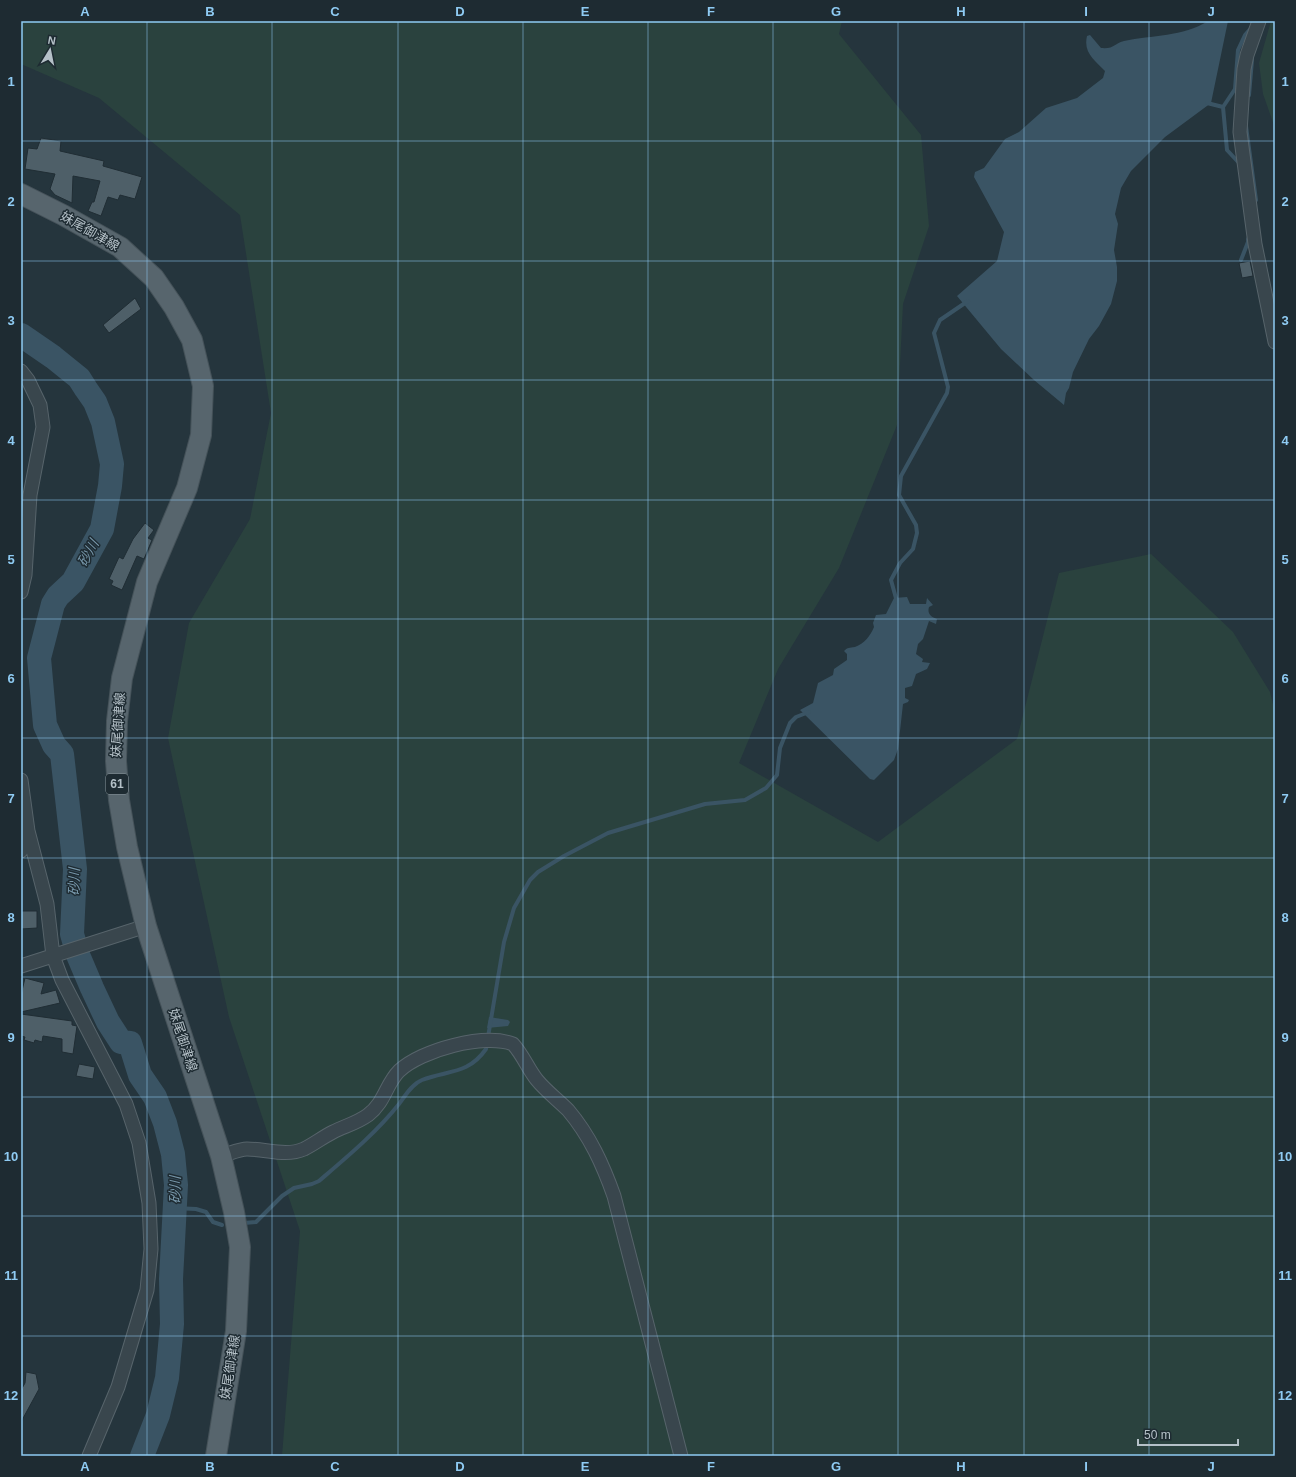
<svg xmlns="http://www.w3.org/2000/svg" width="1296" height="1477" viewBox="0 0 1296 1477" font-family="Arial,'Noto Sans JP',sans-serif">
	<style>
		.green { fill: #2a423e }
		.water { fill: #3a5464 }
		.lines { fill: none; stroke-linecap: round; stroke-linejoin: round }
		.stream { stroke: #3a5464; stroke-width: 4 }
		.river { stroke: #3a5464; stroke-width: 24 }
		.building { fill: #4e5f68; stroke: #202d34 }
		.minor-casing { stroke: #57646b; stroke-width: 15 }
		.primary-casing { stroke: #455259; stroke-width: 22 }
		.minor { stroke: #39464d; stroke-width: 13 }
		.primary { stroke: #57656d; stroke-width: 20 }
		.grid { fill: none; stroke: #8fcbf3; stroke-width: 1; stroke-opacity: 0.55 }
		.labels { text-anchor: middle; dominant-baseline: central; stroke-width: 3; stroke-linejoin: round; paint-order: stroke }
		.shield { fill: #1e2b32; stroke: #88949b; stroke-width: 1 }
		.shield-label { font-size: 12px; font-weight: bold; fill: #b5c1c8 }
		.street-label { font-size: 13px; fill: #b5c1c8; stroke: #1e2b32 }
		.water-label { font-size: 14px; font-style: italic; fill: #7797aa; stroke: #1e2b32 }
		.neatline { fill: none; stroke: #8fcbf3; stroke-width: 1.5 }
		.grid-label { font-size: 13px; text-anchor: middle; font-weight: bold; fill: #8fcbf3 }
	</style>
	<rect width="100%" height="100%" fill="#25353d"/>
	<path class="green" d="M21,21h821l-3,13 82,101 8,91 -26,78 -6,121 -58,143 -61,101 -39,94 139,79 139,-103 42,-166 92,-19 82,78 37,60 5,20v744h-993l18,-225 -71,-214 -61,-279 21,-115 61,-104 21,-106 -31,-198 -141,-117 -78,-34z
		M1271,21h4v107l-12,-34 -4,-31z"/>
	<path class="water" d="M1208,21h20l-17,82 -46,34 -34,34 -10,17 -6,26 3,10 -4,26 3,17v14l-6,23 -12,22 -10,13 -16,33 -4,16 -3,5 -2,12 -30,-25 -33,-31 -44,-53 40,-35 7,-29 -30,-55 1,-5 9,-4 21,-29 14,-7 27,-24 31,-10 26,-20 2,-7c-10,-11 -22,-18 -18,-35l3,-1 11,13c14,1 12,-4 23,-7 28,-6 59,-4 84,-20z
		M907,597l3,7h16l1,-6 6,7 -4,2c-2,7 2,10 8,12l-1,5 -7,-3 -6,18 -5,5 -2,10 7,5 -1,3 8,1 -3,6 -11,5 -4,12 -7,2v10l4,2 -1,2 -5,2 -5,45 -4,11 -20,20 -4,-1 -70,-69 13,-7 5,-20 15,-8 1,-6 13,-9v-6l-3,-3c4,-4 5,-3 11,-4 9,-3 16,-12 19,-20l-1,-4 3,-8 10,-1 8,-16z
		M489,1017l19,3 2,2 -2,4 -21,2z"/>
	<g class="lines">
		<path class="stream" d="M1249,95l3,-35
			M1207,103l16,4
			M1246,126l10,74
			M1240,164l-13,-14 -4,-43 12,-18 3,-39 7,-15 7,-8
			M1241,260l7,-18v-3
			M897,602l-6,-22 9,-17 13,-14 4,-16 -1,-8 -17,-30 2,-19 46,-83 1,-6 -14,-54 6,-13 28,-19
			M174,1208l22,1 10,3 7,10 9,3
			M244,1223l12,-1 26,-26 12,-8 18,-4 7,-3c28,-24 57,-48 80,-77 6,-8 13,-20 23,-24 25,-10 46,-5 64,-31l18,-107 10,-34 16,-28 8,-8 26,-16 44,-23 97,-29 40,-4 21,-12 11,-13 3,-27 10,-25 6,-6 13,-5"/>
		<path class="river" d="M21,335l32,22 26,21 7,11 9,13 8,20 9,42 -2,22 -8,43 -29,53 -15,14 -5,8 -14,54 6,67 9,20 8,9 13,115 -3,65 6,21 14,33 16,34 13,20 9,1 10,32 15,22 10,26 8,31 3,31 -5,94 1,45 -5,54 -9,37 -16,41"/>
	</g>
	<path class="building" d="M41,138l20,3 -1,10 44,10 -1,5 39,11 -7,22 -15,-4 -2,5 -10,-3 -7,19 -13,-5 4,-9h2l6,-21 -27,-5 -1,27 -17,-8 -5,-6 5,-15 -30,-5 3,-21 9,1z
		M1250,261l3,15 -11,2 -3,-15z
		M135,298l6,11 -32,24 -6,-8z
		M145,523l9,7 -6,8 4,2 -8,19 -7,-3 -15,34 -11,-5 2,-4 -4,-2 10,-22 4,2 10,-20z
		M21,911h16v17l-16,1z
		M25,978l19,5 -3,11 15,-4 4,13 -39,9v-17z
		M21,1014l51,7v4l5,1 -4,28 -11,-2v-13l-19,-3 -1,6 -7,-2 -1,3 -10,-3 1,-3 -4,-1z
		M79,1064l16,3 -2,12 -17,-3z
		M26,1372l10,2 3,15 -18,33v-32l4,-7z"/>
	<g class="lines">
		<defs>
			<path id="minor" d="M1259,21l-12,34 -3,14 -4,63 15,112 20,98
				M21,371l7,9 12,25 3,22 -13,68 -5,80 -4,17
				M21,780l7,51 19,73 6,52 9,24 64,124 13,39 10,60 2,46 -4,41 -29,97 -29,69
				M21,851l7,-20
				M21,966l125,-40
				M221,1156c8,-2 18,-7 26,-7 19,0 39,8 57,0 10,-5 19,-12 29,-17 12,-6 24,-9 35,-17 17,-13 18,-31 31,-44 22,-21 85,-38 114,-27 10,11 15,25 24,36 9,11 21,20 31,30 22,26 35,55 46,86l67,260"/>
			<path id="primary" d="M21,194l42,21 57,32 34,31 20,29 18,33 11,46 -2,49 -14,53 -40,94 -25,96 -5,43 -1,40 3,39 8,47 19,79 75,230 13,56 6,35 -4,84 -20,125"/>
		</defs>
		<use href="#minor" class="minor-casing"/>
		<use href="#primary" class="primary-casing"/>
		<use href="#minor" class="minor"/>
		<use href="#primary" class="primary"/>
	</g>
	<path class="grid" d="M147,21v1435M272,21v1435M398,21v1435M523,21v1435M648,21v1435M773,21v1435M898,21v1435M1024,21v1435M1149,21v1435M21,141h1254M21,261h1254M21,380h1254M21,500h1254M21,619h1254M21,738h1254M21,858h1254M21,977h1254M21,1097h1254M21,1216h1254M21,1336h1254"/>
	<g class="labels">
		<rect class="shield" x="106" y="774" width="22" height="20" rx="3"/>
		<g class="shield-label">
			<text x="117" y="784">61</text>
		</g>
		<g class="street-label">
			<text transform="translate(90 231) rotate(30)">妹尾御津線</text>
			<text transform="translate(118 725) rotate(-86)">妹尾御津線</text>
			<text transform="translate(183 1040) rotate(72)">妹尾御津線</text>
			<text transform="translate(230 1367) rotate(-81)">妹尾御津線</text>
		</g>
		<g class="water-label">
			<text transform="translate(88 553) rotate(-61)">砂川</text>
			<text transform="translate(74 882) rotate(-89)">砂川</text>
			<text transform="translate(175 1190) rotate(-90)">砂川</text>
		</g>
	</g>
	<rect width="1296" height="1477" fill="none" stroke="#1e2b32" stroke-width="44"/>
	<g transform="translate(50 50) rotate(10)" stroke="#1e2b32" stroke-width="3" paint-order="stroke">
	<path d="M0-3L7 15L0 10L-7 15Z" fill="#b5c1c8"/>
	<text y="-6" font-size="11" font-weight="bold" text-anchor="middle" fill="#b5c1c8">N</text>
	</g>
	<path d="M1138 1439v6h100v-6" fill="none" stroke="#b5c1c8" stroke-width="2"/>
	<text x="1144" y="1439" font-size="12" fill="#b5c1c8" stroke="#1e2b32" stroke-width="3" paint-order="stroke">50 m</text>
	<rect x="22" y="22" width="1252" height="1433" class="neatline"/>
	<g class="grid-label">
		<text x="85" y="16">A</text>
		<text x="210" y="16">B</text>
		<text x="335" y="16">C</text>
		<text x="460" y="16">D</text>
		<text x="585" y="16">E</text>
		<text x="711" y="16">F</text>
		<text x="836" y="16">G</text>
		<text x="961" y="16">H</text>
		<text x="1086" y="16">I</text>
		<text x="1211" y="16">J</text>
		<text x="11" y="86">1</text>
		<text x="1285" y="86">1</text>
		<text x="11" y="206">2</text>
		<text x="1285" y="206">2</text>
		<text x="11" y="325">3</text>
		<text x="1285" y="325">3</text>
		<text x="11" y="445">4</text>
		<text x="1285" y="445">4</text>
		<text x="11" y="564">5</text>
		<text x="1285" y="564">5</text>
		<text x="11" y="683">6</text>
		<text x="1285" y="683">6</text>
		<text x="11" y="803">7</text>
		<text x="1285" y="803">7</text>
		<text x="11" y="922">8</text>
		<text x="1285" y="922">8</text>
		<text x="11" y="1042">9</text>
		<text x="1285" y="1042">9</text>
		<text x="11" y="1161">10</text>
		<text x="1285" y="1161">10</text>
		<text x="11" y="1280">11</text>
		<text x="1285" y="1280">11</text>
		<text x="11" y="1400">12</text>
		<text x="1285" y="1400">12</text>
		<text x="85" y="1471">A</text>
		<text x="210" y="1471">B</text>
		<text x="335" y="1471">C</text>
		<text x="460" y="1471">D</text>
		<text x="585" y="1471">E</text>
		<text x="711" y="1471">F</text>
		<text x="836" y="1471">G</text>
		<text x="961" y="1471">H</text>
		<text x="1086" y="1471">I</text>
		<text x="1211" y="1471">J</text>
	</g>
</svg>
